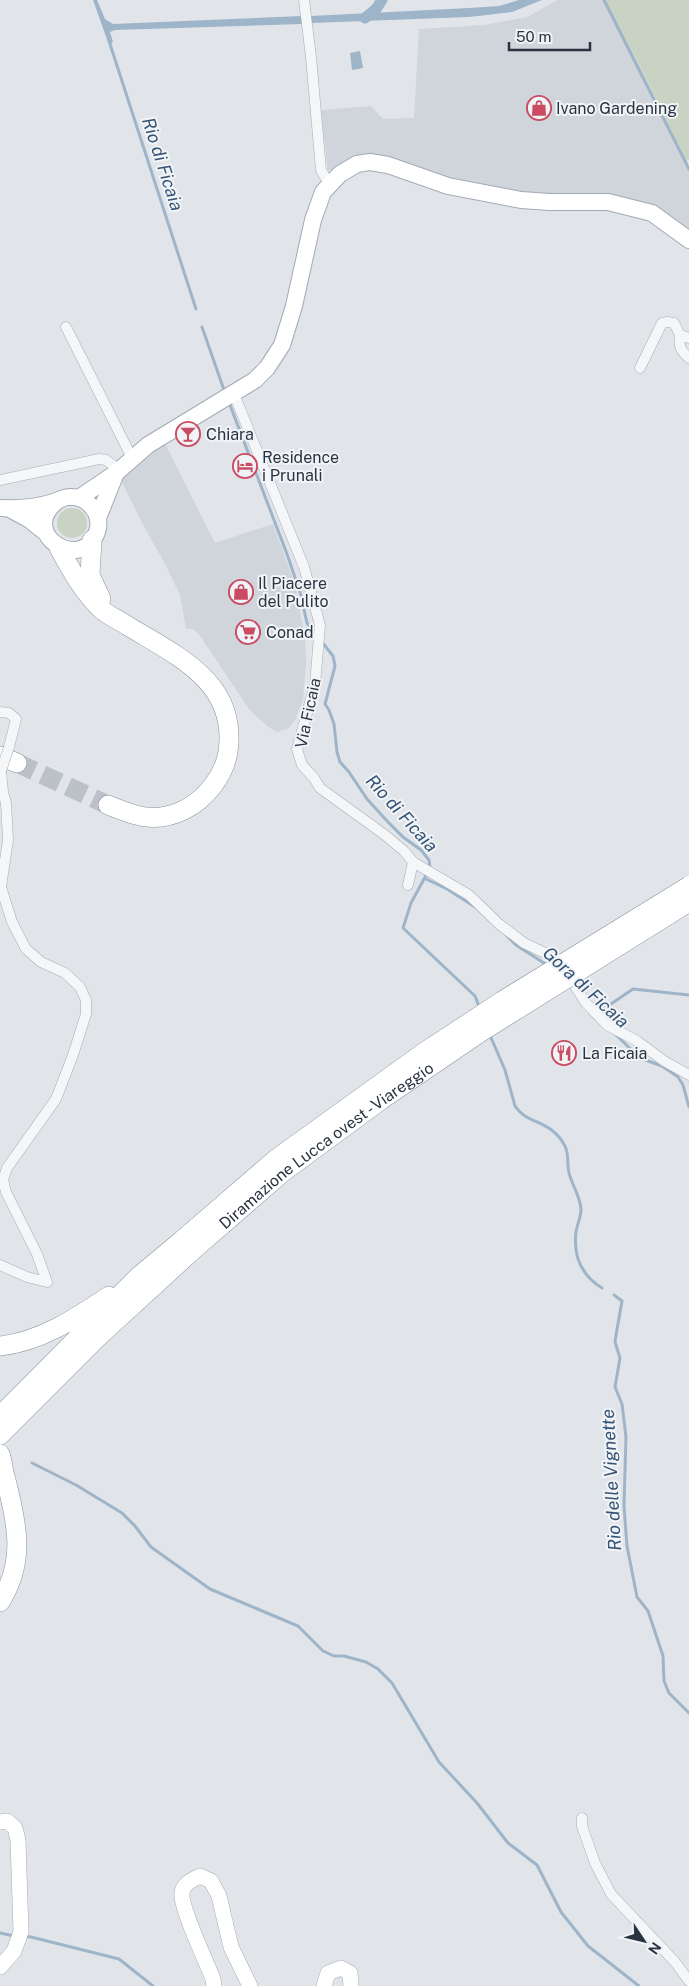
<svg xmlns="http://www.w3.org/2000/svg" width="689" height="1986" viewBox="0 0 689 1986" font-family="'Public Sans',sans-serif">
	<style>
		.built { fill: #d0d4db }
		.green { fill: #c8d3c3 }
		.water { fill: #9eb4c8 }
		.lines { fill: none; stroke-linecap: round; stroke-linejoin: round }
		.stream { stroke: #9eb4c8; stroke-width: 3 }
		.canal { stroke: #9eb4c8; stroke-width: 11 }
		.highway-tunnel { stroke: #bcc1c8; stroke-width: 19; stroke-dasharray: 19 9; stroke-linecap: butt }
		.street-casing { stroke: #a6acb4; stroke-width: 11 }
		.secondary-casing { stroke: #a6acb4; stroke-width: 16 }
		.primary-casing { stroke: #a1aab5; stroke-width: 18 }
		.highway-casing { stroke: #8993a0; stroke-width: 20 }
		.street { stroke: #f4f6f8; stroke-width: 10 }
		.secondary { stroke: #fff; stroke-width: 15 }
		.primary { stroke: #fff; stroke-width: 16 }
		.highway { stroke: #fff; stroke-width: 19 }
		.street-bridge-casing { stroke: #a6acb4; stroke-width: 11; stroke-linecap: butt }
		.highway-bridge-casing { stroke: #8993a0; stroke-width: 20; stroke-linecap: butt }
		.street-bridge { stroke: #f4f6f8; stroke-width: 10 }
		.highway-bridge { stroke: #fff; stroke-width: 19 }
		.labels { text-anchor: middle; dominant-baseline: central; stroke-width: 4; stroke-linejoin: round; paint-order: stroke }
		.poi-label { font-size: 16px; fill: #2a3341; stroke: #f1f4f7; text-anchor: start }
		.street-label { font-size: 16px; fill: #2a3341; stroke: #f1f4f7 }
		.water-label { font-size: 18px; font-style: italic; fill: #355374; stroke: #f1f4f7 }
	</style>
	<rect width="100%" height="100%" fill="#e1e5ea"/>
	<path class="built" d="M558,0h45l33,58 53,110v65l-39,-28 -131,-9 -151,-39 -40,14 -7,-61 50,-4 12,13 31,-1 5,-89 65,-4 43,-8z
		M165,443l50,100 58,-19 22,60 10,55 1,23 -3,38 -7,18 -7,10 -12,4 -10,-6 -18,-17 -51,-76 -6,-4h-6l-6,-34 -15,-31 -24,-43 -19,-39v-5z"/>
	<path class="green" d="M603,0h86v160l-3,1 -50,-103z
		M57 523a15 15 0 1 1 30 0a15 15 0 1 1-30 0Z"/>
	<path class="water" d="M93,0h4l8,19 8,5 189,-8v8l-187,6 -5,2 3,10 -4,3z
		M519,0h23l-30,12 -43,5 -158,6v-7l158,-8 30,-2z
		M360,51l3,17 -11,2 -2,-17z"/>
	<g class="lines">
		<path class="stream" d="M604,0l85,169
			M109,41l87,268
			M202,327l22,63
			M230,405l57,149 13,38 7,31 9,12
			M322,642l11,14 2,10 -10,38 4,6 5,14 3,28 3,10 9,10 18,27 21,23 15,15 18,13 8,10 1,8 -19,35 -8,25 72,68 5,13
			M426,879l21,10 28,18
			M506,935l10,10 31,20
			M605,1008l28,-19 56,6
			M489,1033l16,37 10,36c12,19 36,13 50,40 4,8 2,18 4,27 3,12 11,23 12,36 0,8 -4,16 -5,23 -3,25 5,43 26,56
			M614,1033l26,25 22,8 16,11 5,8 6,22
			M614,1295l8,6 -6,34 -1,7 5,16 -5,29 7,17 4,33 -2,69 3,40 10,51 11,14 15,45 1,25 5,12 20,20
			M32,1463l44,22 46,28 13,13 16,21 59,42 88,37 25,25 11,5h10l22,6 12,7 14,14 47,79 38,41 31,40 29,22 24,47 27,34 51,40
			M0,1933l14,3
			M23,1936l8,1 88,22 34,27"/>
		<path class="canal" d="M365,18l11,-9 6,-9"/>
		<path class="highway-tunnel" d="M17,763l91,42"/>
		<defs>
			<path id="street" d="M304,0l7,57 10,113 8,14
				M66,327l66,131
				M680,335c-2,11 1,16 9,23
				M640,368l22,-45 5,-1 7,1 6,12 9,3
				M234,394l70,173 16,58 -5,59 -18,65 5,16 12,13 6,10 65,47 19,16 9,11 56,33 30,29 25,19 23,11
				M0,480l99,-21 7,1 13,10
				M0,712l9,1 7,6 -7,28
				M1,771l2,21 3,11 2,37 -7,47 11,35 14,27 15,13 24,11 15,14 6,13v14l-13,41 -17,44 -49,69 -4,12 3,12 31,62 10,28
				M408,885l5,-23
				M575,986l11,17 21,22 30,16 27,20 25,14
				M0,1265l27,12 20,5
				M582,1818v8l13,37 16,31 64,68 14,19"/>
			<path id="secondary" d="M0,1822l7,-1 8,7 3,12 3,92 -7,19 -14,16
				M214,1986l-1,-7c-6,-16 -32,-70 -31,-85 0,-10 10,-14 18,-18l11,5 8,15 12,51 19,39
				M324,1986l4,-13 13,-5 9,5 1,13"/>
			<path id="primary" d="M79,498l37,-25 32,-28 107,-65 12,-12 15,-23 12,-39 19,-86 10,-28 17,-18 17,-10 13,-2 18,3 60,21 73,14 29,2h58l44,11 37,27
				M0,508c17,1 38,-1 54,-6 6,-2 11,-6 18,-5 8,0 15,4 20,10 6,6 8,17 5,25 -15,42 -79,2 -41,-30
				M8,508l22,12 16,13
				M98,518l18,-45"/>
			<path id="highway" d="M92,540l-2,35 11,24
				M59,548c12,22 24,44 43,62 7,6 17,10 26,16 49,30 110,56 100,126 -4,24 -22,47 -44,58 -29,14 -49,6 -76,-5
				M0,756l17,7
				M0,1346c40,-4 76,-28 109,-50
				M0,1416l139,-140 42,-35
				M0,1435l96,-96 96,-88
				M0,1454c3,8 3,17 6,26 11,43 20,82 -6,122"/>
		</defs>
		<use href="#street" class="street-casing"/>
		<use href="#secondary" class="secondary-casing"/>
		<use href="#primary" class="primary-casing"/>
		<use href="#highway" class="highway-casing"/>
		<use href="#street" class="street"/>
		<use href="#secondary" class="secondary"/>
		<use href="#primary" class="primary"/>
		<use href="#highway" class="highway"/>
		<defs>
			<path id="street-bridge" d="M1,771l8,-24"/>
			<g id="highway-bridge">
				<path d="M181,1241l95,-82 147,-106 79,-52 187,-115"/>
				<path id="s1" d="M192,1251l91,-79 98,-72 100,-68 208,-130"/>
			</g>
		</defs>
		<use href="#street-bridge" class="street-bridge-casing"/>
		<use href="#highway-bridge" class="highway-bridge-casing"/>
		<use href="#street-bridge" class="street-bridge"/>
		<use href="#highway-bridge" class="highway-bridge"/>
	</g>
	<defs>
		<symbol id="shop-ring" viewBox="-11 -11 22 22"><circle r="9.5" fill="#f1f4f7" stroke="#ca4b62" stroke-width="1.5"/><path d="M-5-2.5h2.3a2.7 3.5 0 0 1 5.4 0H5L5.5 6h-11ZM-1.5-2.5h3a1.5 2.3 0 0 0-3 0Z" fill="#ca4b62"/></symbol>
		<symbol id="bar-ring" viewBox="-11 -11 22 22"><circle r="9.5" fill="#f1f4f7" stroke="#ca4b62" stroke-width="1.5"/><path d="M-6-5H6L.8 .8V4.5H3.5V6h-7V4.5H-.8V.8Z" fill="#ca4b62"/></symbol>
		<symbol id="hotel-ring" viewBox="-11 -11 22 22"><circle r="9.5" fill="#f1f4f7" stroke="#ca4b62" stroke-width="1.5"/><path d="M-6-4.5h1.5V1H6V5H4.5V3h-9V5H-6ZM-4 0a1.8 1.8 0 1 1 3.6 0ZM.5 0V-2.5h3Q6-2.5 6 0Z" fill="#ca4b62"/></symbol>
		<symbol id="supermarket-ring" viewBox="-11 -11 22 22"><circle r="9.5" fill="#f1f4f7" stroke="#ca4b62" stroke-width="1.5"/><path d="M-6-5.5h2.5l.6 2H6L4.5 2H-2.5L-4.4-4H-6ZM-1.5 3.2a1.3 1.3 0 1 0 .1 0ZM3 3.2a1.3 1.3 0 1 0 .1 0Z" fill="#ca4b62"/></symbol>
		<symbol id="restaurant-ring" viewBox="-11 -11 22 22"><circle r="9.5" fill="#f1f4f7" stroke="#ca4b62" stroke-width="1.5"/><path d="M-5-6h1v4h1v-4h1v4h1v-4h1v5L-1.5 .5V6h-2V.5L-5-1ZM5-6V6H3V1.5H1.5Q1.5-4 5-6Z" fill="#ca4b62"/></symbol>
	</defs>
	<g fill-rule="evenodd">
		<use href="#shop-ring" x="525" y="94" width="28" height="28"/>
		<use href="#bar-ring" x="174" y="420" width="28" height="28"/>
		<use href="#hotel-ring" x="231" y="452" width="28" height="28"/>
		<use href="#shop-ring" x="227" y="578" width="28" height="28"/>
		<use href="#supermarket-ring" x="234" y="618" width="28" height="28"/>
		<use href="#restaurant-ring" x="550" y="1039" width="28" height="28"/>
	</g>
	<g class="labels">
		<g class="poi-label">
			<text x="556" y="108">Ivano Gardening</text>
			<text x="206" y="434">Chiara</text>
			<text x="262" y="457">Residence<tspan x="262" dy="18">i Prunali</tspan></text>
			<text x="258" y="583">Il Piacere<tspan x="258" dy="18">del Pulito</tspan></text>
			<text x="266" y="632">Conad</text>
			<text x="582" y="1053">La Ficaia</text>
		</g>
		<g class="street-label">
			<text transform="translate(308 713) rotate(-78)">Via Ficaia</text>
			<text stroke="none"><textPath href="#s1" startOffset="171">Diramazione Lucca ovest - Viareggio</textPath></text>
		</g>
		<g class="water-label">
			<text transform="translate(163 164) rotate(72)">Rio di Ficaia</text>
			<text transform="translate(402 813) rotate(48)">Rio di Ficaia</text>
			<text transform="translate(586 987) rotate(43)">Gora di Ficaia</text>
			<text transform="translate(611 1480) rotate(-93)">Rio delle Vignette</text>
		</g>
	</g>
	<g transform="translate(644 1941) rotate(125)" stroke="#f1f4f7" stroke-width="4" paint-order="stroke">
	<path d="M0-4L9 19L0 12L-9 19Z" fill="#2a3341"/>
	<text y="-8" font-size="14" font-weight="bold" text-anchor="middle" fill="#2a3341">N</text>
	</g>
	<path d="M509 42v8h81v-8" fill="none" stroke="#2a3341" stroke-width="2.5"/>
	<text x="516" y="42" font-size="15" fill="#2a3341" stroke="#f1f4f7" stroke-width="4" paint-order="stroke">50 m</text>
</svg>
